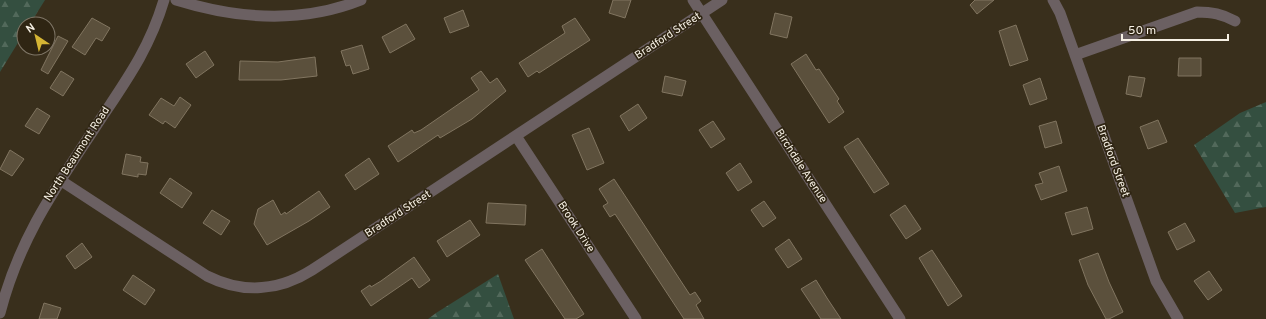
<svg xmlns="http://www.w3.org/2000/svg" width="1266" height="319" viewBox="0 0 1266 319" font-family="Overpass,sans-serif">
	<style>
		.forest { fill: url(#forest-firs) }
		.building { fill: #5b503c; stroke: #817560 }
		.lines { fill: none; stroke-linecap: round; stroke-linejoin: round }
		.minor { stroke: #6b6062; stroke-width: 11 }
		.labels { text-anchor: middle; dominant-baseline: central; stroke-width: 3.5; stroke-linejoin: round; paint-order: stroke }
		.street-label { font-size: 11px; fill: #f6f0e4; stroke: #2f2513 }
	</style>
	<defs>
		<pattern id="forest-firs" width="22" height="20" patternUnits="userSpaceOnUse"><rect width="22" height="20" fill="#344f40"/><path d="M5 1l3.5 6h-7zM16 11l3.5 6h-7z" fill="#52695b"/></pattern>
	</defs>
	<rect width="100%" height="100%" fill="#392f1c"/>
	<path class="forest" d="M0,0h45l-15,24h-6v9l-24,39z
		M1266,102v105l-31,6 -41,-68 46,-32z
		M498,274l16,45h-86l8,-6z"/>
	<path class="building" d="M613,0h18l-6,18 -16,-5z
		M975,0h19l-17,14 -7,-9z
		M463,10l6,16 -19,7 -6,-15z
		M775,13l17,4 -5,21 -17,-4z
		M92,18l18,10 -8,13 -6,-3 -11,17 -13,-8z
		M575,18l15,22 -51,33 -2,-2 -9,6 -9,-14 46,-30 -3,-7z
		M406,24l9,15 -25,14 -8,-16z
		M1016,25l12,35 -18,6 -11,-35z
		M58,36l10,5 -20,33 -7,-4z
		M362,45l7,24 -16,5 -3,-9 -4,1 -5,-15z
		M205,51l9,14 -18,13 -10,-14z
		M806,54l10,16 3,-1 20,30 -2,2 7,11 -15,11 -38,-59z
		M315,57l2,19 -36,4h-42l1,-19 38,1z
		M1179,58h22v18h-23z
		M61,71l13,8 -11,17 -13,-8z
		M481,71l9,12 7,-5 9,13 -34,28 -32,19 -2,-3 -40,27 -10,-16 24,-16 2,3 7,-3 58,-40 -8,-12z
		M665,76l21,5 -4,15 -20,-4z
		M1129,76l16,2 -4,19 -15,-3z
		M1040,78l7,21 -17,6 -7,-20z
		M180,97l11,8 -16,23 -10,-7 -2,3 -14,-9 12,-17 13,8z
		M638,104l9,14 -18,13 -9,-15z
		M37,108l13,8 -11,18 -14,-8z
		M1158,120l9,22 -19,7 -8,-22z
		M713,121l12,18 -14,9 -12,-18z
		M1056,121l6,22 -17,5 -6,-22z
		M589,128l15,35 -17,7 -15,-35z
		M858,138l31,46 -15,9 -30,-46z
		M10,150l14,9 -12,17 -12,-7z
		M126,154l15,3 -1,5 8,1 -2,12 -8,-1v3l-16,-3z
		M369,158l10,16 -24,16 -10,-15z
		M740,163l12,19 -14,9 -12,-18z
		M1059,166l8,25 -26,9 -6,-15 8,-2 -4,-10z
		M170,178l22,15 -10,15 -22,-15z
		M614,179l76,116 5,-3 6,9 -5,4 8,14h-20l-69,-105 -5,3 -7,-11 5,-3 -9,-14z
		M319,191l11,16 -21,14 -42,24 -13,-21 4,-15 15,-9 8,15 4,-3 1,2z
		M764,201l12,17 -13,9 -12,-17z
		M488,203l38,2 -1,20 -39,-2z
		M905,205l16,24 -15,10 -16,-24z
		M1087,207l6,22 -21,6 -7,-22z
		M212,210l18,11 -9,14 -18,-12z
		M470,220l10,15 -33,22 -10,-16z
		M1185,223l10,18 -18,9 -9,-18z
		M789,239l13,20 -14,9 -13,-19z
		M82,243l10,14 -17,12 -9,-13z
		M542,249l42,65 -8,5h-11l-40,-59z
		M932,250l30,46 -14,10 -29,-48z
		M1098,253l11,29 14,30 -14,7h-3l-18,-34 -9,-25z
		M414,257l16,23 -11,8 -7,-10 -41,28 -10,-15 9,-6 1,2 10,-6z
		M1209,271l13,19 -14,10 -14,-19z
		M133,275l22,15 -10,15 -22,-15z
		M816,280l11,18 14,21h-20l-20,-30z
		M44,303l17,5 -4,11h-18z"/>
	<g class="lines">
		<path class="minor" d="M176,0c61,19 125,24 185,0
			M693,0l207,319
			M1053,0l7,13 96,268 22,38
			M1075,55l122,-43c15,0 25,2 38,9
			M516,136l120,183
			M60,180l147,96c36,18 72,15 105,-6l410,-270
			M0,313c20,-78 59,-130 102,-196 26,-39 48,-70 62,-117"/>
	</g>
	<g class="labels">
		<g class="street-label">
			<text transform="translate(668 36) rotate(-33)">Bradford Street</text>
			<text transform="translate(77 154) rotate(-57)">North Beaumont Road</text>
			<text transform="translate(1113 161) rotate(70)">Bradford Street</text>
			<text transform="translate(801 166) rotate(57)">Birchdale Avenue</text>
			<text transform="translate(398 214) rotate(-33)">Bradford Street</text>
			<text transform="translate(576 227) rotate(57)">Brook Drive</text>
		</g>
	</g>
	<g transform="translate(36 36) rotate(325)"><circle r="19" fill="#2f2513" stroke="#7f7667"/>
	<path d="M0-3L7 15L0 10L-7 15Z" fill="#d5b534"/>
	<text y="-6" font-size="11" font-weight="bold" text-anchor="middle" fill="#f6f0e4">N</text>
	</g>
	<path d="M1122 34v6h106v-6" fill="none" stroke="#f6f0e4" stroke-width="2"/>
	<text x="1128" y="34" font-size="12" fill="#f6f0e4" stroke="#2f2513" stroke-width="3" paint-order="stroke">50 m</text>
</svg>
